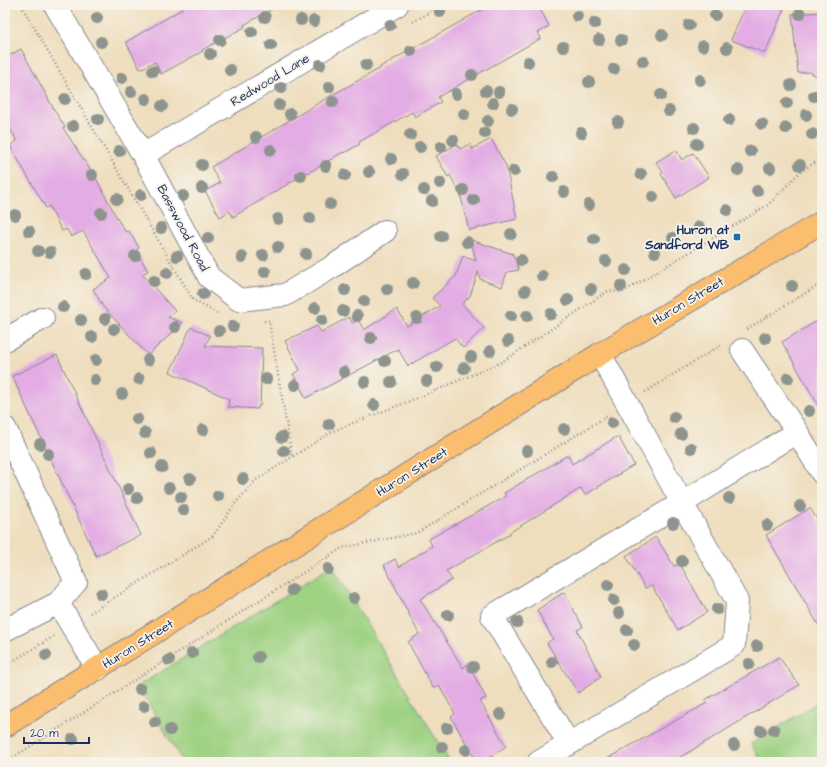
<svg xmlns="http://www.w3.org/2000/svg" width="827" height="767" viewBox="0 0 827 767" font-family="'Architects Daughter',sans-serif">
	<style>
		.green { fill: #9fd283; stroke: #5d8070 }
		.building { fill: #e3ace4 }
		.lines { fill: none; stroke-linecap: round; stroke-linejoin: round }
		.minor-casing { stroke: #85868e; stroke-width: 24 }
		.major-casing { stroke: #85868e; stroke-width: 24 }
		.path { stroke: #85868e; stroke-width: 2.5; stroke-dasharray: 1 3; stroke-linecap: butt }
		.minor { stroke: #fff; stroke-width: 22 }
		.major { stroke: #fbbd6e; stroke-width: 22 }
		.tree { fill: #8d948e }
		.poi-dot { fill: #1f6fb2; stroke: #f7f3e8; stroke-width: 1.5 }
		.labels { text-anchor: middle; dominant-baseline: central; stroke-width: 3.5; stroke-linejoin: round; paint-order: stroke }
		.street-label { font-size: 13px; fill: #1b2f5e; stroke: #f7f3e8 }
		.poi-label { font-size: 13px; font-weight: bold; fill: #1b2f5e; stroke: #f7f3e8; text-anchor: end }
	</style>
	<rect width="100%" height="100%" fill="#f7f3e8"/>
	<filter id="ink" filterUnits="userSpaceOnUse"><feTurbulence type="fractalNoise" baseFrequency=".025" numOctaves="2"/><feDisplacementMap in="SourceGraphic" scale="8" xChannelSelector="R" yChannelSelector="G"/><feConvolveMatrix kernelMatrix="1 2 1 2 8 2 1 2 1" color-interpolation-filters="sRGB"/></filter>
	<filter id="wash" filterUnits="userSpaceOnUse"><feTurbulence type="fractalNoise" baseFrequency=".012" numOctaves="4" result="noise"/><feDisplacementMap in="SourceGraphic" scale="16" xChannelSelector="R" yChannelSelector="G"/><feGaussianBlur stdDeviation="0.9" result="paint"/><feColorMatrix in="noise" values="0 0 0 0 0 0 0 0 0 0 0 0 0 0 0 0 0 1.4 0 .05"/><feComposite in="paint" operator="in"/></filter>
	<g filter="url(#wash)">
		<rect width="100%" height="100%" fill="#efdebe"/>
		<path class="green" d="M332,566l118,196h-267l-45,-76z
			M822,700v62h-60l-11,-18z"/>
		<g id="blocks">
			<path class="building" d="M182,5h97l-35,20 1,2 -43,23 1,1 -42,23 -6,-12 -15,7 -14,-27 56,-33z
				M490,5h48l11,21 -11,7 3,5 -103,59 3,5 -26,15 -3,-5 -53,30 1,2 -16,9 -1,-1 -35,21v-1l-75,45 -3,-6 -10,6 -15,-26 15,-8 -9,-16 121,-72 49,-27 -1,-1z
				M746,5h28l10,4 -19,44 -34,-13z
				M822,12v68l-12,-8 -12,1 -6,-59z
				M21,49l35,64 9,14 -2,1 34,52 21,40 8,12 3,-1 10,17 -3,2 12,21 -6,3 33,37 -7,6 15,6 -35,32 -44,-47 -11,-19 18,-11 -28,-47 -12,6 -4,-8 -5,2 -13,-25 -3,2 -36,-62 7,-5 -12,-21v-62z
				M491,139l15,27 11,53 -48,11 -9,-37 -10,-18 -2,2 -12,-21 21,-12 3,5 10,-5 2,5z
				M676,150l6,10 11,-7 16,24 -33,21 -15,-24 2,-2 -7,-10z
				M471,240l42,14 6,16 -12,2 -5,15 -22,-8 -2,-7 -8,24 -8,8 22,24 -21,20 -8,-10 -47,28 -10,-17 -92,49 -13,-24 7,-4 -15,-29 32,-15 4,6 28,-15 3,6 6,-3 6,10 33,-21 10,17 33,-20 -8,-8 24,-22 7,-20 13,5z
				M822,318v94l-40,-70z
				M191,327l19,9 -5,10 57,2 -2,58h-2v3l-30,-2 1,-8 -59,-27z
				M57,355l84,180 -45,21 -84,-180z
				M618,436l16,29 -49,30 -4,-7 -72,45 1,1 -64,37 6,9 -32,19 43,69 5,-4 18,34 -6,3 26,45 -22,16h-7l-26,-45 4,-3 -16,-29 -6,3 -25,-46 11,-8 -35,-69 11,-6 4,8 33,-21 -3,-7 77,-43 -2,-3 64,-38 4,9z
				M810,508l12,19v104l-56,-96z
				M656,537l18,29 6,-2 27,48 -29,18 -26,-44 -7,2 -19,-32z
				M564,592l19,35 -6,3 24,47 -23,16 -31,-50 6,-4 -16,-29z
				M779,657l20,28 -75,46 -52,31h-71l106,-59 -2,-3z"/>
		</g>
	</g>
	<g filter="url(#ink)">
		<use href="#blocks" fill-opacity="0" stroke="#85868e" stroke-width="1"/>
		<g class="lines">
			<defs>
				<path id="minor" d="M55,5l88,150 66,122 30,23 46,-5 47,-28 53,-36
					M143,155l254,-150
					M5,340l38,-22
					M742,350l55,82 25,41
					M5,428l71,154 -18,21 -53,27
					M58,603l40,66
					M569,744l-77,-128 190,-113 115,-71
					M539,762l195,-117 3,-44 -55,-98 -82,-149"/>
				<path id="major" d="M5,726l595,-372 222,-132"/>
			</defs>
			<use href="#minor" class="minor-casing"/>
			<use href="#major" class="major-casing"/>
			<path class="path" d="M21,5l172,295 24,13
				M413,22l29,-17
				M264,321h5l23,136
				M747,329l75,-46
				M645,392l76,-47
				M90,613l123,-77 21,-31 22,-25 77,-49 92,-36 77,-33 106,-71 15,1 145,-87 32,-33 22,-14
				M5,666l49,-30
				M6,762l336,-214 75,-15 192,-118"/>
			<use href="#minor" class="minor"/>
			<use href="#major" class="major"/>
		</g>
		<g class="tree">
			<circle cx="440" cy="12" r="6"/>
			<circle cx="800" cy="14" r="6"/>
			<circle cx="715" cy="15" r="6"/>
			<circle cx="577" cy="16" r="6"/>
			<circle cx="265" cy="17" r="6"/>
			<circle cx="97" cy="18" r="6"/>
			<circle cx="301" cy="20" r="6"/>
			<circle cx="314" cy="21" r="6"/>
			<circle cx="595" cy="23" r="6"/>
			<circle cx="390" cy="25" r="6"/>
			<circle cx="689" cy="25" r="6"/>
			<circle cx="252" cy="32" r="6"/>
			<circle cx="662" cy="35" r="6"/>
			<circle cx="220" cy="40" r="6"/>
			<circle cx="599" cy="40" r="6"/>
			<circle cx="621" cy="40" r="6"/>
			<circle cx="101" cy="42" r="6"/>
			<circle cx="271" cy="45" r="6"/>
			<circle cx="703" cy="46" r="6"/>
			<circle cx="563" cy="47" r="6"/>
			<circle cx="727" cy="48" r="6"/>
			<circle cx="411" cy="51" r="6"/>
			<circle cx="210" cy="54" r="6"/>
			<circle cx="643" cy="61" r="6"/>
			<circle cx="528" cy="62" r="6"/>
			<circle cx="320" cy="65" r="6"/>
			<circle cx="366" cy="65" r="6"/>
			<circle cx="614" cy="69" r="6"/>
			<circle cx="230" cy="70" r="6"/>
			<circle cx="153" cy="71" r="6"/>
			<circle cx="472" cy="75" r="6"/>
			<circle cx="122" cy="78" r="6"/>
			<circle cx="700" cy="80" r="6"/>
			<circle cx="589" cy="82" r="6"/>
			<circle cx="791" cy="85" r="6"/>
			<circle cx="329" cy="87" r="6"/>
			<circle cx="281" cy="88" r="6"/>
			<circle cx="486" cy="91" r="6"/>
			<circle cx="131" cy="92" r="6"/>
			<circle cx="499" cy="92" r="6"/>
			<circle cx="456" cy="94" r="6"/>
			<circle cx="661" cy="95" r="6"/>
			<circle cx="814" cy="96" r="6"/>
			<circle cx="65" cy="99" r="6"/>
			<circle cx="146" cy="99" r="6"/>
			<circle cx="333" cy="102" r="6"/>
			<circle cx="493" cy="103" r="6"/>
			<circle cx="787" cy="103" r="6"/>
			<circle cx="279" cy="105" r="6"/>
			<circle cx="162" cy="106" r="6"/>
			<circle cx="512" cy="109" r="6"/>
			<circle cx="669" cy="111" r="6"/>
			<circle cx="290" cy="114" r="6"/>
			<circle cx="464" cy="114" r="6"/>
			<circle cx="806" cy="115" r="6"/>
			<circle cx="98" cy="119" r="6"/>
			<circle cx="729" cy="120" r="6"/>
			<circle cx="488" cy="121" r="6"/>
			<circle cx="618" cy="122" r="6"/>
			<circle cx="762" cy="124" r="6"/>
			<circle cx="73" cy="126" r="6"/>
			<circle cx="694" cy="128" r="6"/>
			<circle cx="786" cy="128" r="6"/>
			<circle cx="485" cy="133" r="6"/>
			<circle cx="581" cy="133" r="6"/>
			<circle cx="812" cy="134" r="6"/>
			<circle cx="410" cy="135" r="6"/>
			<circle cx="256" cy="137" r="6"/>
			<circle cx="453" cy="140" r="6"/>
			<circle cx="697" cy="144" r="6"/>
			<circle cx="420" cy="147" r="6"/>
			<circle cx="441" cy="147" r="6"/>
			<circle cx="271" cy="150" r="6"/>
			<circle cx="119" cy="151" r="6"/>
			<circle cx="750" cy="151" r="6"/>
			<circle cx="391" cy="159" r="6"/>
			<circle cx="202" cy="165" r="6"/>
			<circle cx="800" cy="165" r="6"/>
			<circle cx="326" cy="166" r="6"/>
			<circle cx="770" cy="168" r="6"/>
			<circle cx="738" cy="170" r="6"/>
			<circle cx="514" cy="171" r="6"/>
			<circle cx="369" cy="172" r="6"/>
			<circle cx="403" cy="174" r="6"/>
			<circle cx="641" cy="174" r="6"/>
			<circle cx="92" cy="175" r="6"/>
			<circle cx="345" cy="175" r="6"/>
			<circle cx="301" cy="176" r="6"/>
			<circle cx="553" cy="177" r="6"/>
			<circle cx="440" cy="183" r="6"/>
			<circle cx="202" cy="188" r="6"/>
			<circle cx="424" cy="190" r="6"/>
			<circle cx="463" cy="190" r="6"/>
			<circle cx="757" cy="191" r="6"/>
			<circle cx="564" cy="192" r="6"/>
			<circle cx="141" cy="195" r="6"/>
			<circle cx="183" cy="196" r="6"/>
			<circle cx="653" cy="197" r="6"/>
			<circle cx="117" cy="199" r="6"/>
			<circle cx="474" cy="200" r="6"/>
			<circle cx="432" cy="201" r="6"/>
			<circle cx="330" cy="204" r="6"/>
			<circle cx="589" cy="205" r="6"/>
			<circle cx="727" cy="210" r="6"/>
			<circle cx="101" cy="213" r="6"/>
			<circle cx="15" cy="215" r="6"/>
			<circle cx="310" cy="218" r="6"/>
			<circle cx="278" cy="219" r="6"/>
			<circle cx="699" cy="227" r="6"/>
			<circle cx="161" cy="228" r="6"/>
			<circle cx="29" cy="231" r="6"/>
			<circle cx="511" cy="234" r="6"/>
			<circle cx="441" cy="236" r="6"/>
			<circle cx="208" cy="238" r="6"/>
			<circle cx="673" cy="238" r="6"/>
			<circle cx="594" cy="239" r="6"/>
			<circle cx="467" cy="242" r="6"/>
			<circle cx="278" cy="247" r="6"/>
			<circle cx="38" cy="251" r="6"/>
			<circle cx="50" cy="252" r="6"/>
			<circle cx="655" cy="252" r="6"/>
			<circle cx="306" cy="254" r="6"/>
			<circle cx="263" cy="255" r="6"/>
			<circle cx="135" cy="256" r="6"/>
			<circle cx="177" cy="256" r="6"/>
			<circle cx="242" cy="257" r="6"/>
			<circle cx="521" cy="260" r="6"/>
			<circle cx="606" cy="261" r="6"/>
			<circle cx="626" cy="270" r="6"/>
			<circle cx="265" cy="272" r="6"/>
			<circle cx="167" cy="273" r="6"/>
			<circle cx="86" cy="274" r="6"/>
			<circle cx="542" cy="276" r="6"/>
			<circle cx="154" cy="281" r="6"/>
			<circle cx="413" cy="283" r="6"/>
			<circle cx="621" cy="286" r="6"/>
			<circle cx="792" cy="286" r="6"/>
			<circle cx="387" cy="289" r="6"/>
			<circle cx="591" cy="289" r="6"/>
			<circle cx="345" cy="290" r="6"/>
			<circle cx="525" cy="291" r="6"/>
			<circle cx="203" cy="294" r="6"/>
			<circle cx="568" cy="300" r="6"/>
			<circle cx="364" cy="301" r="6"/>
			<circle cx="63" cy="307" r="6"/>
			<circle cx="315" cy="308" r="6"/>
			<circle cx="343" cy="311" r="6"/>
			<circle cx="551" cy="314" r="6"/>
			<circle cx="357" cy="316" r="6"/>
			<circle cx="511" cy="316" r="6"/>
			<circle cx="527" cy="316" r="6"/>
			<circle cx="417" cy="318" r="6"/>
			<circle cx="105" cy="319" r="6"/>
			<circle cx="81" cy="320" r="6"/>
			<circle cx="322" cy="320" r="6"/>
			<circle cx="233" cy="326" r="6"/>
			<circle cx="175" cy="327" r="6"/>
			<circle cx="114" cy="329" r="6"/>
			<circle cx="219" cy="331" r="6"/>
			<circle cx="92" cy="337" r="6"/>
			<circle cx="371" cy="338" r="6"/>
			<circle cx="765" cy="338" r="6"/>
			<circle cx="508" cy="341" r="6"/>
			<circle cx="490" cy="351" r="6"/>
			<circle cx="471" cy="357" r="6"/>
			<circle cx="96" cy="360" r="6"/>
			<circle cx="148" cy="360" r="6"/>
			<circle cx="385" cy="361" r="6"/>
			<circle cx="437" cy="367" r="6"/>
			<circle cx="464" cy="368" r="6"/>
			<circle cx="344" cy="372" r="6"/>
			<circle cx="788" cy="378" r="6"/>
			<circle cx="139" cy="379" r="6"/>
			<circle cx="266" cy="379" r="6"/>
			<circle cx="95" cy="380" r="6"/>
			<circle cx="427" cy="381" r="6"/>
			<circle cx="365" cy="382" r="6"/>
			<circle cx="391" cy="382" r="6"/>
			<circle cx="295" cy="385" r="6"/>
			<circle cx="122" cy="394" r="6"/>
			<circle cx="374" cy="405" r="6"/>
			<circle cx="809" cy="411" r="6"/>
			<circle cx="674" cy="417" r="6"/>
			<circle cx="137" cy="419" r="6"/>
			<circle cx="612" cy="423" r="6"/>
			<circle cx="329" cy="424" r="6"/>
			<circle cx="564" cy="429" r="6"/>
			<circle cx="203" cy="430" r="6"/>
			<circle cx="145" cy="433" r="6"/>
			<circle cx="681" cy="434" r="6"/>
			<circle cx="282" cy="437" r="6"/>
			<circle cx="40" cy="444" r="6"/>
			<circle cx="691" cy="448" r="6"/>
			<circle cx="284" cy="451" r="6"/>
			<circle cx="527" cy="451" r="6"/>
			<circle cx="151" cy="453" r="6"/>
			<circle cx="48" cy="454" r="6"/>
			<circle cx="162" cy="467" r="6"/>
			<circle cx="190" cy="479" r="6"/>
			<circle cx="243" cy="479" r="6"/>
			<circle cx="169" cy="488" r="6"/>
			<circle cx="128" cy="489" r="6"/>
			<circle cx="218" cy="496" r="6"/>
			<circle cx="181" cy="497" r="6"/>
			<circle cx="137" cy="498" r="6"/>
			<circle cx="729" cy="498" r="6"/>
			<circle cx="800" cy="506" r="6"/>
			<circle cx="183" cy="510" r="6"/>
			<circle cx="673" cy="523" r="6"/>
			<circle cx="767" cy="525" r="6"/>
			<circle cx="682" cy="561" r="6"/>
			<circle cx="328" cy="569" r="6"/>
			<circle cx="608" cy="585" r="6"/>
			<circle cx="292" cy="590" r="6"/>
			<circle cx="101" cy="594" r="6"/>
			<circle cx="354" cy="598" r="6"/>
			<circle cx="614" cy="600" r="6"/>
			<circle cx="717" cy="609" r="6"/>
			<circle cx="619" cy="613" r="6"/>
			<circle cx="448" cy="615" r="6"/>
			<circle cx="517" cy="622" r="6"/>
			<circle cx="627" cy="630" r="6"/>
			<circle cx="634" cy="645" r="6"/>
			<circle cx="757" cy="646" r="6"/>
			<circle cx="192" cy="653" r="6"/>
			<circle cx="46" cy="655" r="6"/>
			<circle cx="258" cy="657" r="6"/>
			<circle cx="169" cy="660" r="6"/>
			<circle cx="552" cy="662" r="6"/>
			<circle cx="749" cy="664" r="6"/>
			<circle cx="473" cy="667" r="6"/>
			<circle cx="140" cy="689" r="6"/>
			<circle cx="144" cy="706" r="6"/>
			<circle cx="500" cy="714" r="6"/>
			<circle cx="155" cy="722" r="6"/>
			<circle cx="447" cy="728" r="6"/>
			<circle cx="170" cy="730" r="6"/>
			<circle cx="774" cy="730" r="6"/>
			<circle cx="761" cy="731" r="6"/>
			<circle cx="73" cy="739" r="6"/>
			<circle cx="734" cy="745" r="6"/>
			<circle cx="442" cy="747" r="6"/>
			<circle cx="466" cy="750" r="6"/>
		</g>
	</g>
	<rect class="poi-dot" x="733" y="233" width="8" height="8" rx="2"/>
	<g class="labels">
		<g class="street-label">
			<text transform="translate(270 80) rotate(-31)">Redwood Lane</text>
			<text transform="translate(183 228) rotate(62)">Basswood Road</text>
			<text transform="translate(688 301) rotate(-31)">Huron Street</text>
			<text transform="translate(412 472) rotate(-32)">Huron Street</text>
			<text transform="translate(138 644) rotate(-32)">Huron Street</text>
		</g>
		<g class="poi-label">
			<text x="729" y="230">Huron at<tspan x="729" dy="15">Sandford WB</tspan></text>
		</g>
	</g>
	<rect width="827" height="767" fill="none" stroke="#f7f3e8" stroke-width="20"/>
	<path d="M24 737v6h65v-6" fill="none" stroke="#1b2f5e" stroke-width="2"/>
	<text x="30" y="737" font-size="12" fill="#1b2f5e" stroke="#f7f3e8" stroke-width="3" paint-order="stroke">20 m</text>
</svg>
